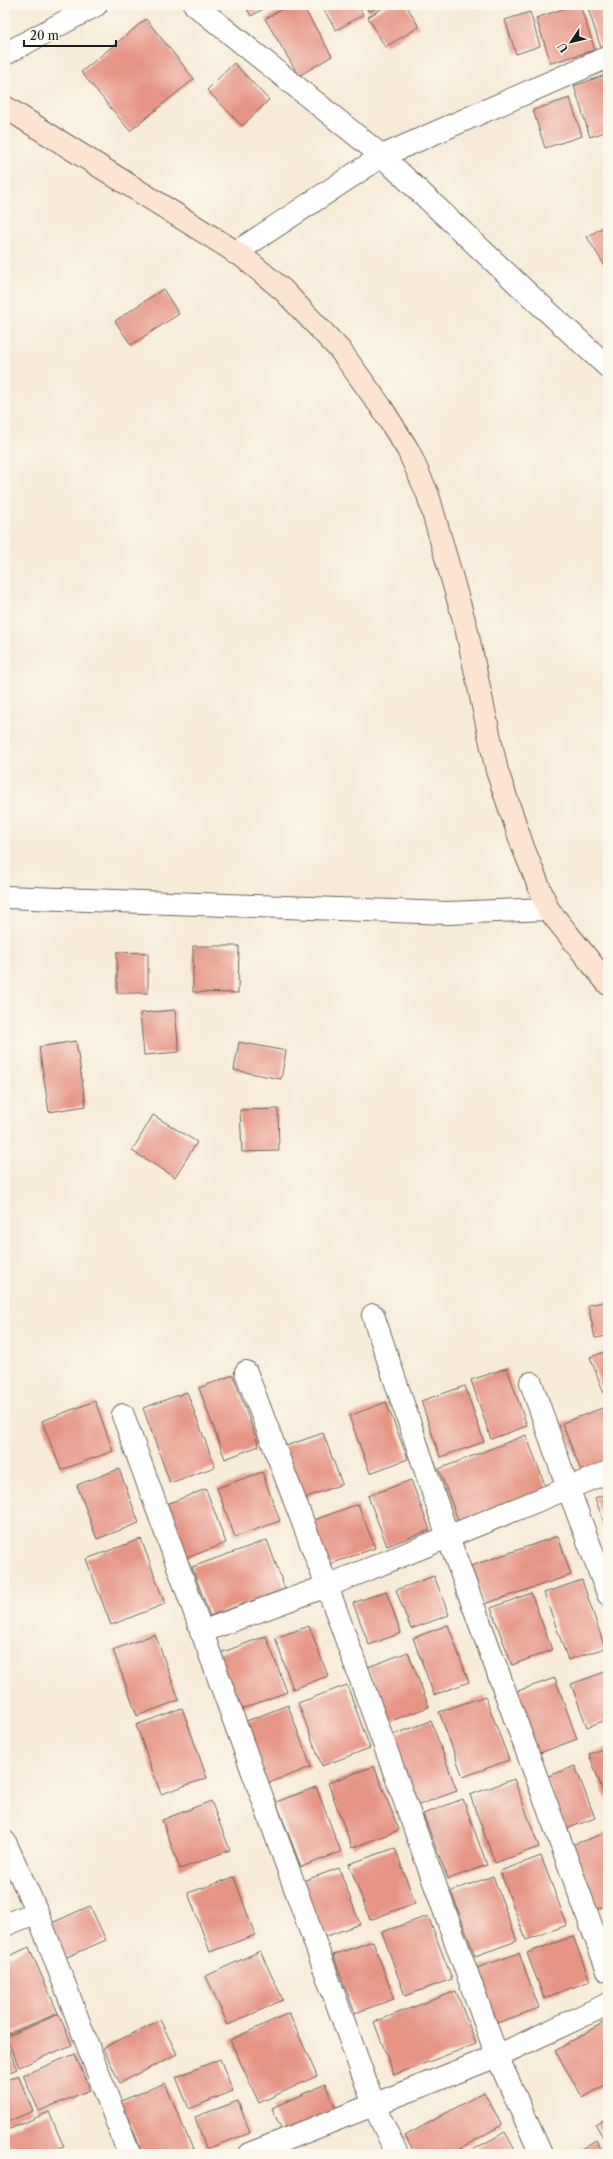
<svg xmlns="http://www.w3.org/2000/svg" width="613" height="2159" viewBox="0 0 613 2159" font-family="'Libre Caslon Text',serif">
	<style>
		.building { fill: #e69585 }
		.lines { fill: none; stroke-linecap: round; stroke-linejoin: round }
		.street-casing { stroke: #69645d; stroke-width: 24 }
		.secondary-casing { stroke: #69645d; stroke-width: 24 }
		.street { stroke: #fff; stroke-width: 22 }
		.secondary { stroke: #fde4d1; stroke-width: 22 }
	</style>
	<rect width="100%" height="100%" fill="#fbf7ec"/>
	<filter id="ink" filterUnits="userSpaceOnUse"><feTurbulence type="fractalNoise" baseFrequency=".025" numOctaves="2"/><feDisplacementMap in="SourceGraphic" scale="8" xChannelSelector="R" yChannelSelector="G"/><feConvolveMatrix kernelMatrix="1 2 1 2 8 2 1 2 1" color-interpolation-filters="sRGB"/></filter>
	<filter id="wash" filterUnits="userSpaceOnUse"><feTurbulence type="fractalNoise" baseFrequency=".012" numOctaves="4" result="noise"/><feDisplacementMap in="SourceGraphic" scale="16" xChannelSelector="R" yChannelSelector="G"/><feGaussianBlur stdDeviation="0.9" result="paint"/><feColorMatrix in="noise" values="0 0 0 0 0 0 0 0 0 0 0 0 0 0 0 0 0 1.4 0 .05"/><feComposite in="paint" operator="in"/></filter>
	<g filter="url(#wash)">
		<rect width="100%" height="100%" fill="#f7ebd7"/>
		<g id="blocks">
			<path class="building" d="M245,5h25l-19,11z
				M289,5h13l30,51 -33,20 -34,-57z
				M325,5h33l5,10 -27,15 -14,-23z
				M365,5h15l-11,7z
				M388,5h18l13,22 -34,20 -17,-30z
				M575,5h5l15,45 -44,13 -15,-45z
				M587,5h21v44l-6,2z
				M530,12l10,34 -24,8 -11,-34z
				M146,19l48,60 -64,52 -49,-59z
				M234,63l35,37 -27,26 -35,-36z
				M608,74v57l-18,6 -16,-51z
				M570,98l12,38 -37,12 -12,-38z
				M608,224v47l-21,-34z
				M163,289l16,25 -48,31 -16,-24z
				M193,946h46l-1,47 -45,-1z
				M117,952l31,1v40h-31z
				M175,1010l4,42 -35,3 -4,-42z
				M76,1041l10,65 -37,6 -10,-65z
				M239,1042l47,9 -5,28 -47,-9z
				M278,1109l1,42 -37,1 -2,-42z
				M153,1115l44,27 -22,35 -43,-26z
				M608,1301v35l-13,2 -7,-33z
				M608,1351v44l-3,1 -15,-39z
				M507,1368l20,58 -36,13 -20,-59z
				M233,1375l26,71 -34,13 -26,-71z
				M465,1386l19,56 -44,15 -19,-56z
				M187,1392l28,75 -45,16 -27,-75z
				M95,1401l18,50 -52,19 -19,-49z
				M386,1402l22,57 -38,14 -21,-57z
				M608,1406v57l-26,10 -20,-50z
				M323,1433l19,51 -40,15 -19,-52z
				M526,1435l21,55 -88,33 -20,-54z
				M119,1469l20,54 -42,16 -20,-54z
				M262,1472l18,49 -45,16 -18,-49z
				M411,1480l19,50 -43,16 -19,-50z
				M206,1489l20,54 -42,16 -20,-54z
				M608,1493v40l-13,-35z
				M358,1504l17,44 -50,18 -16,-44z
				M558,1536l13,39 -87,29 -13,-38z
				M141,1539l24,65 -54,21 -25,-66z
				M267,1540l18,49 -75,27 -18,-49z
				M434,1576l15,39 -38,14 -15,-39z
				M582,1580l23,68 -37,12 -24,-67z
				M386,1591l15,42 -32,12 -16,-42z
				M531,1593l21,57 -40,15 -21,-57z
				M448,1625l21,57 -35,13 -21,-57z
				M309,1626l19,50 -35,13 -18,-51z
				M155,1634l24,66 -42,16 -24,-66z
				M266,1636l21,56 -51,19 -21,-56z
				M408,1652l21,55 -41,15 -20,-55z
				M608,1671v48l-21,8 -16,-43z
				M555,1678l22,61 -45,17 -23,-62z
				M347,1685l23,63 -48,18 -24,-63z
				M485,1696l24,64 -46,17 -24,-65z
				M288,1705l23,62 -45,17 -22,-62z
				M182,1708l25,70 -46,16 -25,-69z
				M431,1721l26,70 -41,15 -26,-70z
				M608,1747v58l-19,-51z
				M374,1766l25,64 -47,18 -24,-65z
				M575,1766l20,52 -29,11 -20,-52z
				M514,1779l25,68 -44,16 -25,-68z
				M316,1787l25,65 -40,15 -25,-65z
				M463,1799l24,66 -39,14 -25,-65z
				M211,1801l19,49 -50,19 -18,-49z
				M608,1832v73l-15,6 -24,-65z
				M395,1848l20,55 -45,17 -21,-56z
				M541,1856l26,69 -41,15 -26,-69z
				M339,1868l21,56 -36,13 -21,-56z
				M493,1876l24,65 -42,15 -24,-65z
				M234,1877l21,58 -45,17 -22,-59z
				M90,1906l16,34 -46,20 -15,-34z
				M428,1916l24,63 -47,17 -23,-64z
				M573,1936l17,45 -46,17 -17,-45z
				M373,1941l21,58 -39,14 -22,-58z
				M29,1947l29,66 -52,22 -1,-77z
				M260,1951l23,49 -55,25 -22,-49z
				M519,1953l20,55 -42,15 -20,-55z
				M456,1991l20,53 -82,31 -20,-53z
				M289,2013l28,63 -58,27 -29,-63z
				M59,2014l13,31 -53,22 -13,-30z
				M160,2020l17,34 -57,29 -17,-35z
				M606,2021l2,4v58l-25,15 -28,-47z
				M5,2041l12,28 -12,5z
				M75,2054l15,36 -51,21 -16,-36z
				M220,2059l13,32 -44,18 -13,-32z
				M18,2075l15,36 -28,12v-42z
				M165,2083l29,69 -4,2h-47l-22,-53z
				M325,2084l12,27 -53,24 -12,-27z
				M484,2092l18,33 -52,29h-35l-10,-18z
				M238,2101l12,32 -44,16 -11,-32z
				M49,2112l15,35 -17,7h-42v-23z
				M608,2118v28l-12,-21z
				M505,2132l12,22h-47l-1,-2z
				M596,2140l8,14h-31z"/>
		</g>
	</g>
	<g filter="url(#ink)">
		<use href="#blocks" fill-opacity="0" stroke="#69645d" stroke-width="1"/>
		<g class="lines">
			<defs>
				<path id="street" d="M195,5l187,151 138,130 88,81
					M5,54l91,-49
					M235,253l147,-97 226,-99
					M5,897l443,16 100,-4
					M373,1315l75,222 160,434
					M246,1372l81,214 170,470 44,98
					M531,1383l37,105 40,106
					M123,1415l251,690 23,49
					M201,1632l126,-46 281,-114
					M5,1842l32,70 92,242
					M5,1925l32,-13
					M249,2154l248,-98 111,-52"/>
				<path id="secondary" d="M5,107l237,149 41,34 57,60 41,57 27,43 20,45 38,132 31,144 26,76 25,62 60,75"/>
			</defs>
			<use href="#street" class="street-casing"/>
			<use href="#secondary" class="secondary-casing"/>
			<use href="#street" class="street"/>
			<use href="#secondary" class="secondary"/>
		</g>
	</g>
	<rect width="613" height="2159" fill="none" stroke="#fbf7ec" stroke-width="20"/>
	<g transform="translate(571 42) rotate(235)" stroke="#fbf7ec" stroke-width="3" paint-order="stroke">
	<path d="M0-3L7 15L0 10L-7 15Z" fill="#1c1c1c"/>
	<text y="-6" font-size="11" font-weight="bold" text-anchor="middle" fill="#1c1c1c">U</text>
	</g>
	<path d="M24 40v6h92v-6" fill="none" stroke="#1c1c1c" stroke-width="2"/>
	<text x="30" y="40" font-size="12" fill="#1c1c1c" stroke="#fbf7ec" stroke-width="3" paint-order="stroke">20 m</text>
</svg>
